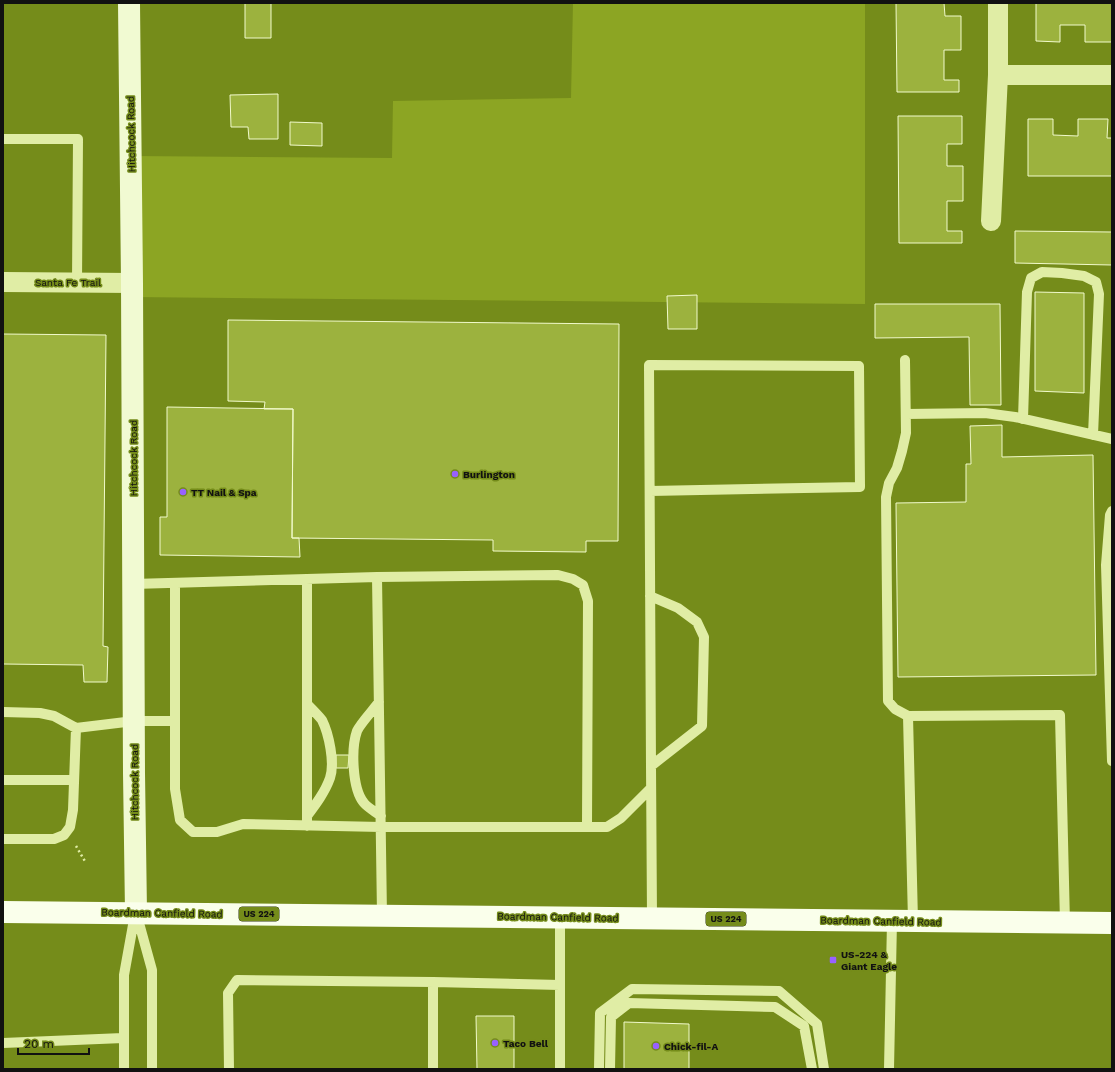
<svg xmlns="http://www.w3.org/2000/svg" width="1115" height="1072" viewBox="0 0 1115 1072" font-family="'Work Sans',sans-serif">
	<style>
		.green { fill: #8ca523 }
		.building { fill: #9cb23e; stroke: #f1facb }
		.lines { fill: none; stroke-linecap: round; stroke-linejoin: round }
		.path { stroke: #e0eda5; stroke-width: 2.5; stroke-dasharray: 2 3; stroke-linecap: butt }
		.lane { stroke: #e0eda5; stroke-width: 10 }
		.street { stroke: #e0eda5; stroke-width: 20 }
		.secondary { stroke: #f1fad2; stroke-width: 22 }
		.primary { stroke: #faffeb; stroke-width: 22 }
		.poi-dot { fill: #9861ff; stroke: #758c1a; stroke-width: 1.5 }
		.labels { text-anchor: middle; dominant-baseline: central; stroke-width: 3; stroke-linejoin: round; paint-order: stroke }
		.shield { fill: #758c1a; stroke: #2f3614; stroke-width: 1 }
		.shield-label { font-size: 9px; font-weight: bold; fill: #111 }
		.street-label { font-size: 10px; fill: #111; stroke: #758c1a }
		.poi-label { font-size: 10px; font-weight: bold; fill: #111; stroke: #758c1a; text-anchor: start }
	</style>
	<rect width="100%" height="100%" fill="#758c1a"/>
	<path class="green" d="M573,3h292v301l-733,-7 -1,-141 261,2 1,-57 178,-3z"/>
	<path class="building" d="M245,3h26v35h-26z
		M896,3h48l1,13h16v34h-17v30h15v12h-62z
		M1036,3h76v39h-27v-17h-25v17l-24,-1z
		M278,94v45h-29l-1,-12h-17l-1,-32z
		M898,116h64v28h-15v22h16v35h-16v30h15v12h-63z
		M1028,119h25v16l25,1v-17h30l-1,19h5v38h-84z
		M290,122l32,1v23l-32,-1z
		M1015,231l97,1v33l-97,-2z
		M1035,292l49,1v100l-49,-2z
		M697,295v34h-29l-1,-33z
		M875,304h125l1,101h-31l-1,-68 -94,1z
		M228,320l391,4 -1,217h-32v11l-93,-1v-11l-201,-2 1,-129h-29l1,-7 -37,-1z
		M3,334l103,1 -3,311 5,1 -1,35h-23l-1,-17 -80,-1z
		M167,407l126,2 -1,129h7l1,19 -140,-2v-38h7z
		M1002,425v32l91,-2 3,220 -198,2 -2,-174 70,-1v-38h5l-1,-38z
		M336,755h13l-1,13h-12z
		M476,1016h38v53h-37z
		M624,1022l65,2v45h-65z"/>
	<g class="lines">
		<path class="path" d="M76,846l10,17"/>
		<path class="lane" d="M3,139h75l-1,144
			M905,360l1,73 -4,18 -5,17 -8,15 -3,14 2,204 7,8 13,7
			M906,414l79,-1 30,4 97,22
			M1023,419l4,-127 4,-14 11,-6 20,1 22,3 12,6 3,12 -6,141
			M650,491l210,-4 -1,-121 -210,-1 2,401 1,152
			M1112,511l-2,4 -4,50 6,196
			M307,579v247
			M175,583v206l5,31 13,12h24l26,-8 138,3h206l1,-226 -5,-16 -10,-6 -15,-4 -181,2
			M133,584l244,-7 5,338
			M650,596l28,12 19,14 7,15 -2,89 -51,40
			M379,702c-5,7 -19,22 -22,29 -6,17 -5,58 7,72 4,5 12,9 17,13
			M307,704c5,5 11,11 15,16 7,14 13,43 8,58 -5,14 -14,26 -23,38
			M3,712l37,1 14,3 22,12 58,-7h41
			M3,780h71
			M587,827h20l14,-9 30,-30
			M3,839h51l10,-4 6,-8 3,-17 3,-82
			M136,912l16,58v99
			M560,917v152
			M913,921l-5,-205 152,-1 5,208
			M433,982v87
			M3,1043l120,-5
			M124,1069v-94l11,-61
			M229,1069l-1,-76 9,-13 196,2 127,3
			M599,1069l1,-56 32,-24 147,2 38,33 7,45
			M610,1069l1,-52 18,-14 146,4 29,19 8,43
			M889,1069l3,-148"/>
		<path class="street" d="M998,75v-71
			M991,221l7,-146h114
			M3,282l129,1"/>
		<path class="secondary" d="M129,3l3,280 2,490 2,139"/>
		<path class="primary" d="M3,912l1109,11"/>
	</g>
	<g class="poi-dot">
		<circle cx="455" cy="474" r="4"/>
		<circle cx="183" cy="492" r="4"/>
		<rect x="829" y="956" width="8" height="8" rx="2"/>
		<circle cx="495" cy="1043" r="4"/>
		<circle cx="656" cy="1046" r="4"/>
	</g>
	<g class="labels">
		<g class="shield">
			<rect x="239" y="907" width="40" height="14" rx="3"/>
			<rect x="706" y="912" width="40" height="14" rx="3"/>
		</g>
		<g class="shield-label">
			<text x="259" y="914">US 224</text>
			<text x="726" y="919">US 224</text>
		</g>
		<g class="street-label">
			<text transform="translate(131 134) rotate(-91)">Hitchcock Road</text>
			<text x="68" y="282">Santa Fe Trail</text>
			<text transform="translate(133 458) rotate(-90)">Hitchcock Road</text>
			<text transform="translate(134 782) rotate(-90)">Hitchcock Road</text>
			<text transform="translate(162 913) rotate(1)">Boardman Canfield Road</text>
			<text transform="translate(558 917) rotate(1)">Boardman Canfield Road</text>
			<text transform="translate(881 921) rotate(1)">Boardman Canfield Road</text>
		</g>
		<g class="poi-label">
			<text x="463" y="474">Burlington</text>
			<text x="191" y="492">TT Nail &amp; Spa</text>
			<text x="841" y="954">US-224 &amp;<tspan x="841" dy="12">Giant Eagle</tspan></text>
			<text x="503" y="1043">Taco Bell</text>
			<text x="664" y="1046">Chick-fil-A</text>
		</g>
	</g>
	<rect width="1115" height="1072" fill="none" stroke="#111111" stroke-width="8"/>
	<path d="M18 1048v6h71v-6" fill="none" stroke="#111111" stroke-width="2"/>
	<text x="24" y="1048" font-size="12" fill="#111111" stroke="#758c1a" stroke-width="3" paint-order="stroke">20 m</text>
</svg>
